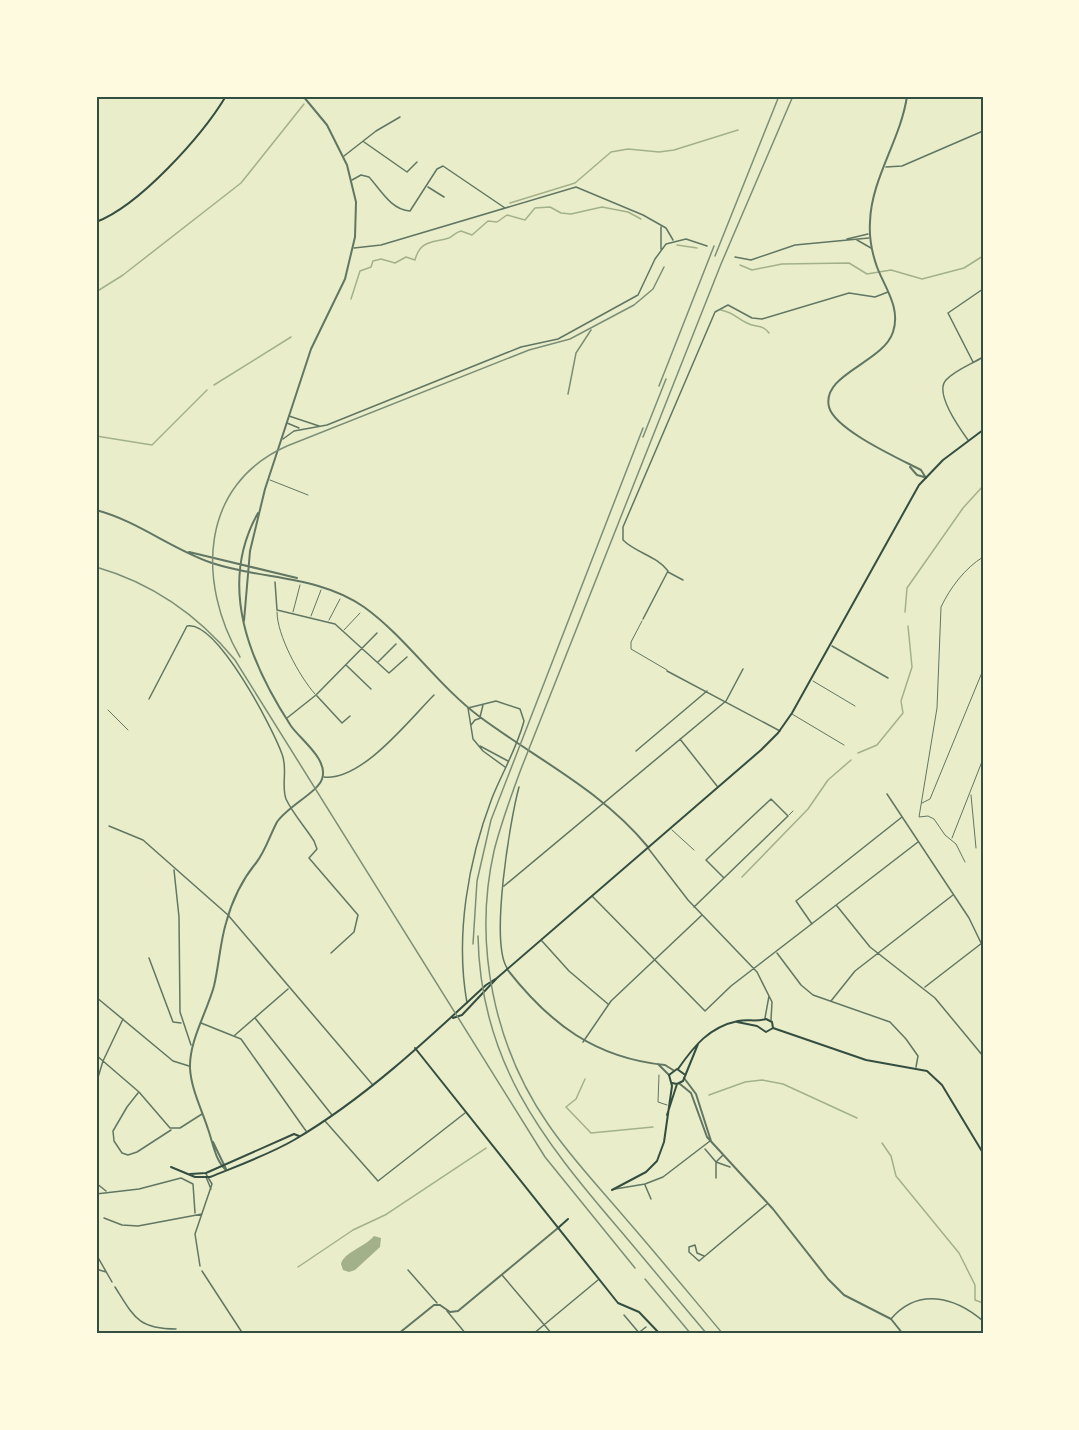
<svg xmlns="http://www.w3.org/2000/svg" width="1079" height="1430" viewBox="0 0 1079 1430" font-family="Rubik,sans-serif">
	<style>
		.water { fill: #a3b18a }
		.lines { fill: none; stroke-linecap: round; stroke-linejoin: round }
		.stream { stroke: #a3b18a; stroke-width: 1.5 }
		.service { stroke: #617663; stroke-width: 1 }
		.pedestrian { stroke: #617663; stroke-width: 1.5 }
		.minor { stroke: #617663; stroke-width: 1.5 }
		.tertiary { stroke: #617663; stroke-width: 2 }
		.secondary { stroke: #344e41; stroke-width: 2 }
		.rail { stroke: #7c8e77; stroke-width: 1.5 }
		.neatline { fill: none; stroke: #344e41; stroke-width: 2 }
	</style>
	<rect width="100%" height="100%" fill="#e9edc9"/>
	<path class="water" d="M374,1236l7,2 -1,9 -25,23 -6,2 -6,-2 -2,-6c3,-12 24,-17 33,-28z"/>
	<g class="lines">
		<path class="stream" d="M510,203l65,-20 36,-31 17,-3 31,3 15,-2 64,-20
			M677,245l20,3
			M740,265l12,5 30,-6 67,-1 18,11 24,-4 31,9 42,-11 19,-12
			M96,292l27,-17 118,-92 63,-79
			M351,299l9,-28 11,-4 2,-6 8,-2 14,4 11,-6 9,3c5,-20 17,-17 34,-22 4,-2 7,-6 12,-7l11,4 16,-14 9,1 10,-7 18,5 10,-12 15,-1 11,6 10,1 31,-7 26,5 13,7
			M721,310c14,3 15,8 26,13 8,5 16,1 22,10
			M214,385l77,-48
			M96,436l56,9 55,-55
			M905,612l2,-24 56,-80 20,-22
			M858,753l19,-8 26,-32 -2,-12 11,-34 -4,-41
			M742,877l66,-68 20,-29 23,-20
			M585,1079l-9,20 -10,8 25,26 62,-6
			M709,1095l36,-13 17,-2 21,4 74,34
			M882,1143l9,13 5,20 63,77 16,32v15l8,3
			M298,1267l55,-37 32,-15 101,-67"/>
		<path class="service" d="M270,480l38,15
			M277,612c0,23 22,64 38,82
			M293,612l7,-27
			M311,616l10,-26
			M329,620l11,-21
			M642,621l-11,21v7l36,21
			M344,630l16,-17
			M813,681l42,25
			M108,710l20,20
			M792,714l52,31
			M971,795l5,53
			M922,803l8,-4 53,-129
			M789,815l4,-4
			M672,830l22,20
			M952,838l31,-79
			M965,862l-9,-18 -11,-9 -11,-16 -6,-3 -9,1 18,-109 4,-101c9,-19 24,-39 42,-50
			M659,1075l-1,27 9,3"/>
		<path class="pedestrian" d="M705,1149l11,13v16
			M723,1155l-7,7 14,5
			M624,1315l16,19
			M637,1334l9,-7"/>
		<path class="minor" d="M364,142l43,30 10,-10
			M344,156l32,-25 24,-14
			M886,167l16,-1 81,-35
			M352,180l9,-5 8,2c11,12 22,33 41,34l27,-42 6,-3 62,42
			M428,187l16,10
			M847,239l21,-5
			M857,240l14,8
			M354,248l27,-3 195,-58 67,28 23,13 7,12
			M661,249v-22
			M735,257l16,3 44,-15 74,-7
			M973,362l-25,-49 35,-24
			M289,416l30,10
			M287,423l12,5
			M283,439l11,-8 33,-6 194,-78 37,-8 80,-44 17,-36 11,-15 20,-5 21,7
			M968,440c-8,-11 -34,-47 -22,-60 9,-10 26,-16 37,-23
			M668,572l15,8
			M275,582l2,28 58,14 54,49 18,-16
			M643,619l25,-48c-11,-15 -32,-18 -45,-31v-13l92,-215 13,-7 24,13 10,1 87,-26 26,4 13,-5
			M832,646l56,32
			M378,662l18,-18
			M346,665l25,24
			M667,671l113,60
			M317,696l25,27 8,-7
			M149,699l38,-73c30,-6 86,103 95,128 6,14 -1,32 4,45 7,15 20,29 28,42l3,8 -8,9 49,57 -4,17 -23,21
			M480,717l3,-12
			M287,718l29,-23 61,-62
			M471,725l4,-5 6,-2
			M680,739l37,47
			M480,746l28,15
			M636,751l71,-60
			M324,777c38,4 85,-57 110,-82
			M887,794l82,124 14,29
			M109,826l34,14 85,75 144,169
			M648,848l40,52 69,72 15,30 -1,18
			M174,870l5,47 1,95 11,33
			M504,886l222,-185 17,-32
			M592,896l113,115 26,-25 187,-144
			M837,906l33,41 65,51 48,58
			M694,907l94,-91 -17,-17 -65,61 18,18
			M812,924l-16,-23 106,-84
			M542,941l27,30 39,33
			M777,953l24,32 12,10 77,27 16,17 12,17 -2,11
			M149,958l24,64 8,1
			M507,968c-17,-27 3,-148 12,-181
			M925,987l57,-44
			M96,997l77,64 16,5
			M831,1001l24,-30 98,-76
			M467,1003c-12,-67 1,-142 25,-205 10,-25 25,-50 32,-77l-4,-12 -24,-8 -28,7 5,31 10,12 22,16
			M255,1018l77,97
			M765,1018l4,-22
			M201,1023l40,16 65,92
			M235,1035l53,-46
			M583,1042l28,-41 91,-86
			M96,1055l43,37 31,36h10l22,-14
			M96,1084l7,-23 20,-42
			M138,1093l-11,14 -14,24 1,10 8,12 6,2 9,-3 34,-22
			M325,1121l53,60 87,-68
			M206,1177l5,12
			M96,1183l10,8
			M645,1185l6,14
			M615,1189l30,-5 18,-7 47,-36
			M96,1194l43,-5 42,-11 12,6 2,29
			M104,1218l18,7 16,1 64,-12
			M96,1254l16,28
			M704,1256l-7,-3 -2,-8 -6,2v5l10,9 68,-57
			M200,1266l-5,-32 17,-50 -6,-10
			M96,1269l10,3
			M408,1270l29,33
			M202,1271l41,63
			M502,1275l50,59
			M115,1287c19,30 23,42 61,42
			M447,1311l19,23
			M891,1319c27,-32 64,-22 92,2
			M533,1334l65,-54"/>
		<path class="tertiary" d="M907,96c-6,43 -36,83 -37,126 -1,15 2,31 7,45 8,21 24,41 16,65 -10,31 -72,42 -64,75 6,23 71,52 92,63l5,8
			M910,467l7,8 7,2
			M96,510c42,11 75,39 116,53 51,17 106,12 152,44 43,31 73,78 116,110 58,43 121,73 168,130
			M189,552l108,26
			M244,621l6,-70 15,-62 46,-140 34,-70 10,-42 1,-35 -9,-37 -20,-40 -24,-29
			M507,969c43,55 88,89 158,96l8,5
			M658,1064l11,11
			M684,1078l12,16 15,47
			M680,1084l11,9 16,44 66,72 55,70 16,16 47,24 12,15
			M213,1142l13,27
			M226,1170c-11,-10 -13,-27 -18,-41 -6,-19 -17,-40 -18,-61 -1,-27 17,-56 24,-82 5,-21 6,-43 12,-63 6,-22 16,-43 30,-60 9,-11 14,-28 21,-41 11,-16 41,-30 45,-43 7,-19 -21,-39 -31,-53 -41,-63 -74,-140 -33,-213
			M398,1334l36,-29h6l10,7 8,-1 100,-83"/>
		<path class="secondary" d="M96,222c43,-16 106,-86 130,-126
			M453,1018l9,-3 35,-37
			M737,1022l20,4 9,6 7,-4
			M773,1028l93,32 61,11 15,14 41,68
			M415,1048l203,255 21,9 21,22
			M678,1069c16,-23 31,-42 60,-48 10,-2 18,1 28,-2l6,3 1,6
			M672,1083l5,1 6,-3 15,-37
			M667,1115l10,-31
			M171,1167l24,10h15c27,-11 58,-22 84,-37 70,-41 133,-100 192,-155l11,-7 264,-228 17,-17 14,-20 127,-228 24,-25 40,-30
			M190,1174l16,-1 88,-39 5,2
			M612,1190l34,-18 11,-11 7,-19 8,-56 -3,-11 8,-6 7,5
			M558,1228l10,-9"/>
		<path class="rail" d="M715,256l64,-160
			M659,386l55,-140
			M568,394l8,-41 15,-23
			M643,437l23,-58
			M96,567c56,16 102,48 139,93l310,497 90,111
			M240,657c-43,-74 -41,-172 47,-211l242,-96 41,-11 64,-34 19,-16 11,-22
			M478,936c2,124 63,202 141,293 29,34 58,70 88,105
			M473,944l4,-63 14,-61 152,-392
			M645,1279l46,55
			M723,1334c-32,-38 -64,-77 -97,-115 -26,-31 -55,-61 -78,-95 -54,-78 -75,-180 -54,-273 7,-28 17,-55 27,-82l200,-505 72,-168"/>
	</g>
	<rect width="1079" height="1430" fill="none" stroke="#fefae0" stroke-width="195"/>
	<rect x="98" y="98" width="884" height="1234" class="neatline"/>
</svg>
